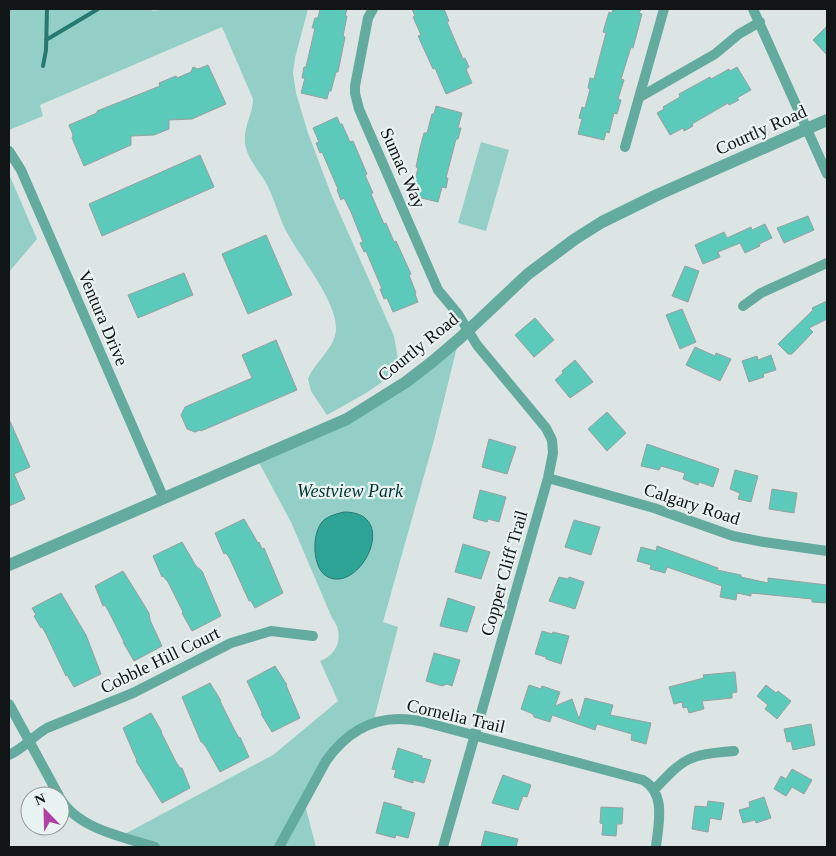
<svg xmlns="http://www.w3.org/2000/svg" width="836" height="856" viewBox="0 0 836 856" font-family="Georgia,serif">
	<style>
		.green { fill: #93cfc6 }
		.water { fill: #2ea497; stroke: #267970 }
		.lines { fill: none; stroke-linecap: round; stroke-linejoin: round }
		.stream { stroke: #267970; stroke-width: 4 }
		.building { fill: #5bcabb; stroke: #98a09f }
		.minor { stroke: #63aa9f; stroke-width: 10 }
		.tertiary { stroke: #63aa9f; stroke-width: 12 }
		.labels { text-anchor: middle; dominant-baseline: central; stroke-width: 4.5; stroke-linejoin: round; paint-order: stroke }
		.street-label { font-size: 18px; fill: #121515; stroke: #e9f3f1 }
		.park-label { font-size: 18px; font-style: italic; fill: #003732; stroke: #e9f3f1 }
	</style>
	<rect width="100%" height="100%" fill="#dce5e4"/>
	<path class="green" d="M9,9h141l3,2 13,-2h142l-13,49 -2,15 3,20 12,40 23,61 63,142 6,34 -34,23 -39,22 -16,-24 -3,-12c7,-18 27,-30 28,-50 1,-28 -37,-73 -50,-98 -8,-16 -12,-34 -21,-50 -7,-11 -16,-21 -19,-33 -5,-19 7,-32 7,-49l-31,-72 -182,78 3,11 -34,14z
		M481,142l28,8 -23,81 -28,-8z
		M9,174l28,65 -28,33z
		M459,339l-25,101 -51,182 15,5 -25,96 -28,14 -41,64 12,46h-161l-34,-11 152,-81 65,-54 -18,-40c18,-6 25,-27 12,-43l-41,-96 -34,-63 90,-40z"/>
	<path class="water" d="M344,512c57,0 17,81 -16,65 -16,-7 -17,-44 -5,-56 5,-5 13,-7 21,-9z"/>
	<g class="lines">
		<path class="stream" d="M46,40l52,-31
			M43,66l3,-16 1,-41"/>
	</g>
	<path class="building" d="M320,9h27l-2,7h2l-4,20 2,1 -7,35h-2l-5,19h-2l-2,8 -26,-6 4,-15h-3l2,-11h2l9,-39h-3l3,-10h3z
		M412,9h32l5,12 -2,1 16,37 2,-1 4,9 -3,2 6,14 -26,11 -11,-26 -2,1 -15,-33 3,-1 -8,-18 2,-1z
		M613,9h28l-2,4 3,1 -9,34 -2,-1 -10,32 3,1 -6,19 3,1 -4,14 -3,-1 -5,20 -3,-1 -2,8 -26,-6 4,-15 -3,-1 3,-11 3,1 5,-19 -2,-1 2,-10 4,1 8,-31 4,-15 -3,-1 6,-20 3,1z
		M827,26v29l-14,-15z
		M208,65l18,39 -34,15 -23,1v9l-15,6 -23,1v9l-47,21 -12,-28 1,-3 -4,-10 28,-12v-2l63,-25 -1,-3 17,-7 1,2 14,-6 2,-5 5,2z
		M737,67l14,23 -14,8 2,2 -10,5 -1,-2 -36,21 1,2 -9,5 -1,-3 -13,7 -13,-22 7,-4 -1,-2 17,-10 -1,-3 31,-17 1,2 18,-10 1,2z
		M436,106l26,7 -4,15h3l-3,11h-2l-10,39h2l-2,10 -4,-1 -4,15 -25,-6 2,-8h-2l5,-20 -2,-1 4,-19 4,-15h3l5,-19h2z
		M337,117l3,7h2l8,18 3,-1 14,33 -2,1 8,18 -2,1 13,30 2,-1 8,19 2,-1 15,33 -2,1 7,18 -1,1 3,8 -25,10 -6,-14 -3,1 -4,-10h2l-16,-38 -2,1 -4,-9 3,-1 -12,-30 -7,-14 -3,2 -4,-10 1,-1 -16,-37 -2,1 -4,-10 3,-1 -6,-14z
		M200,155l14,32 -112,49 -13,-32z
		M808,216l6,14 -30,13 -7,-15z
		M765,224l7,14 -13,6 1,2 -15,7 -5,-10 -22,9 2,5 -17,7 -8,-19 29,-13 3,6 24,-11 1,3z
		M266,235l26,60 -44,19 -26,-60z
		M685,266l14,5 -11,31 -16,-6z
		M184,273l9,22 -55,23 -10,-23z
		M827,301v18l-18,9 4,4 -21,22h-4l-10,-10 35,-34 -1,-2z
		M682,309l14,33 -16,7 -14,-34z
		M535,318l19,22 -20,17 -19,-22z
		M276,340l21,50 -96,41 -1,-1 -5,2 -8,-3 -6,-14 4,-8 67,-29 -10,-23z
		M695,347l20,9 1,-3 15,6 -11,22 -34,-16z
		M771,355l5,15 -13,4 1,3 -15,5 -7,-21 15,-5 1,4z
		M575,360l18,22 -23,16 -15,-18 8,-7 -1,-2z
		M607,412l19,21 -19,18 -19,-22z
		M9,419l21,48 -16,7 11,25 -16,7z
		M489,439l27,8 -9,27 -25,-7z
		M647,444l72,25 -6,18 -14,-5 -1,3 -15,-6 2,-6 -24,-7 -2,4 -18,-4z
		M735,470l23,6 -7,26 -13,-3 2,-6 -10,-4z
		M772,489l25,4 -3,20 -25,-4z
		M480,490l26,7 -7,25 -11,-3 -1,3 -14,-4z
		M244,519l14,24 1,-1 3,7 2,-1 19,45 -28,15 -4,-7h-2l-19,-42 -4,-6 -2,1 -9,-21z
		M574,520l26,7 -9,28 -26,-8z
		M182,542l14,24 6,5 19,45 -29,15 -10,-18 1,-1 -15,-30 -5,-6 -1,1 -9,-21z
		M463,544l27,8 -9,27 -26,-7z
		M657,546l61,22 -1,2 24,5v2l27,6v-5l59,7v18l-15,-1v-3l-61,-6v3l-14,-3 -1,7 -16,-3 2,-11 -55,-19 -2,6 -15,-4 1,-4 -14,-4 4,-14 15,4z
		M123,571l26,42 1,7 12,26 -28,15 -11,-19h1l-15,-30 -4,-7 -2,1 -8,-20z
		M559,577l9,2 1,-2 15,5 -9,27 -26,-8z
		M61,593l25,42 15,39 -27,13 -7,-12 -1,1 -20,-42 -4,-7 -1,1 -7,-12 2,-1 -4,-7z
		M448,598l27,9 -8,25 -27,-6z
		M542,631l10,3 1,-2 16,4 -8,28 -15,-5v-2l-11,-3z
		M434,653l26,7 -8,26 -5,-2 -5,2 -16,-5z
		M275,666l12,19h-1l14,33 -28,14 -11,-18 1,-1 -15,-32z
		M735,672l2,20 -5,1v5l-30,3 2,8 -15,4 -2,-6 -4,1 -1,-6 -8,2 -5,-17 35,-9 -1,-3z
		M210,683l11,18h-1l15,30 4,7 1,-1 9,20 -29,15 -14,-25 -4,-5h-1l-19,-45z
		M529,685l12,4 1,-3 18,6 -5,14 17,-7 7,20 6,-21 28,7 -3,10 41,8 -5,21 -15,-4 1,-6 -35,-10 -2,6 -43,-15 -2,7 -16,-5 -1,-3 -12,-5z
		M766,685l10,8 2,-2 13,10 -14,18 -12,-10 3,-4 -11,-9z
		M151,713l11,19h-1l15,30 4,6h2l8,20 -28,15 -26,-42 1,-1 -3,-6 -11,-26z
		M811,724l4,21 -22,5 -2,-9 -4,1 -3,-13z
		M398,748l24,8v2l9,2 -7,23 -11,-3v3l-19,-6 2,-7 -4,-1z
		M792,769l20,11 -8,14 -12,-7 -6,9 -12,-7 7,-13 5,3z
		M503,775l28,10 -4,12 -4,-1 -5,14 -26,-7z
		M764,797l7,21 -15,5 -1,-3 -12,3 -4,-13 11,-3 -1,-5z
		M708,801l16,2 -3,17 -11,-2 -2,14 -16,-3 3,-23 12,1z
		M384,802l18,5 -1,2 14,4 -7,25 -12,-3 -1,3 -19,-5z
		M601,807l22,1 -1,16h-5l-1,12 -14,-1 1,-11 -3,-1z
		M485,831l33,8 -2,8h-35z"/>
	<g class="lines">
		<path class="minor" d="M373,9l-5,9 -13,68v7l4,16 79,181 20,24 19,31 69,83 6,12 1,13 -5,25 -105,369
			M753,9l74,165
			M640,97l75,-43 24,-20 21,-12
			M625,147l39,-138
			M9,151l12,19 143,329
			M743,306l18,-13 66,-30
			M548,478l106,30 79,28 31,6 63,9
			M9,704l50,92
			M9,755c14,-6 24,-19 38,-27l86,-35 98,-50 40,-12 42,5
			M654,790c31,-33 34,-35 80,-39
			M60,798c18,31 63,39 95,49
			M279,847l47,-86c24,-34 56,-49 98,-39l219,58c24,14 15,45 13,67"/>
		<path class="tertiary" d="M9,565l338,-146 59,-37 26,-20 27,-23 69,-65 47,-35 27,-17 55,-27 170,-75"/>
	</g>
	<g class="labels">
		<g class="street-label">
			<text transform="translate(761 130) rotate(-24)">Courtly Road</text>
			<text transform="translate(403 168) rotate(66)">Sumac Way</text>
			<text transform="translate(103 318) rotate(67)">Ventura Drive</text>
			<text transform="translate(418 347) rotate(-39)">Courtly Road</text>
			<text transform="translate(692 504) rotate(18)">Calgary Road</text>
			<text transform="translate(504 573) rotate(-74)">Copper Cliff Trail</text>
			<text transform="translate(160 660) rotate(-26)">Cobble Hill Court</text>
			<text transform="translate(456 716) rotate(13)">Cornelia Trail</text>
		</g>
		<g class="park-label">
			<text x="350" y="491">Westview Park</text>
		</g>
	</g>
	<rect width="836" height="856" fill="none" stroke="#121515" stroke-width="20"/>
	<g transform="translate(45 811) rotate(337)"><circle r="24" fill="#e9f3f1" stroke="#939a99"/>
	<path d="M0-4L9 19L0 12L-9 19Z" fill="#ae419f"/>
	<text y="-8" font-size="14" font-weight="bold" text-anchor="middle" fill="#121515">N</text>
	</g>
</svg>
